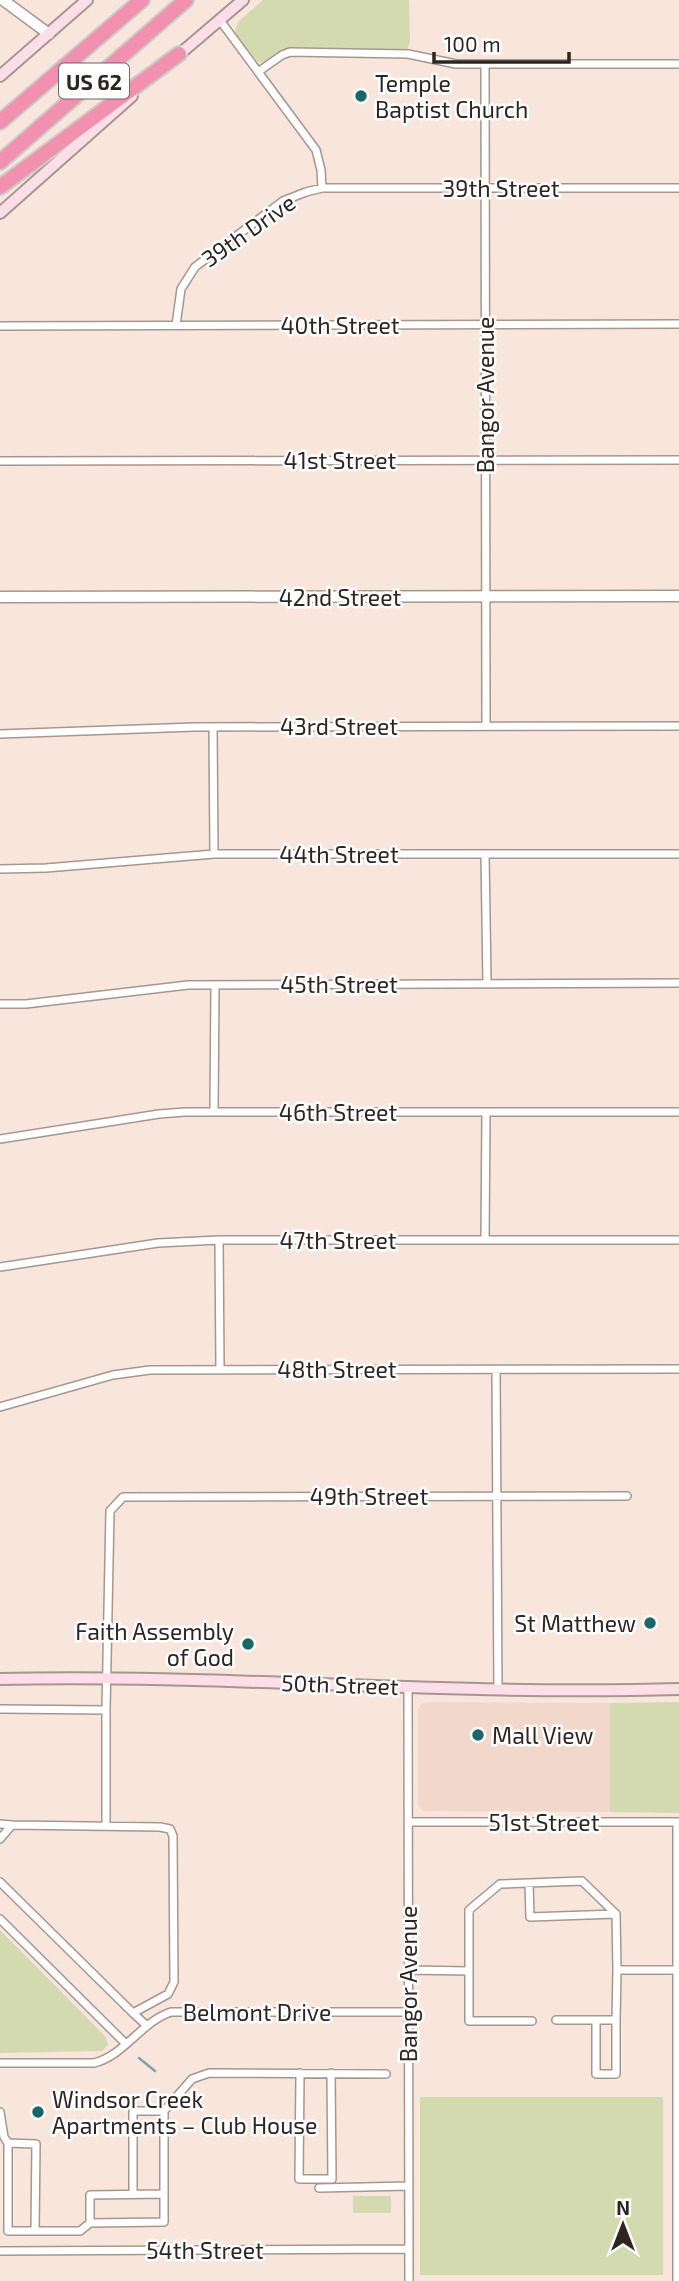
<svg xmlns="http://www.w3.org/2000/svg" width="679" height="2281" viewBox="0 0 679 2281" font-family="'Exo 2',sans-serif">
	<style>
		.built { fill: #f2d8cb }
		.green { fill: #d4daaf }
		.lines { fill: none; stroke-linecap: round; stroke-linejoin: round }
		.stream { stroke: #7fa2ac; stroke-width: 2.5 }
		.minor-casing { stroke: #a7968d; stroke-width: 10 }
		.tertiary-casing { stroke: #a7968d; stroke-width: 13 }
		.secondary-casing { stroke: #a7968d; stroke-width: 14 }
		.motorway-casing { stroke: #cccbca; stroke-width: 18 }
		.minor { stroke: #fff; stroke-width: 7 }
		.tertiary { stroke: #fff; stroke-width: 10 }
		.secondary { stroke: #fbdee7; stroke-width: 10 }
		.motorway { stroke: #f191af; stroke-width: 14 }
		.poi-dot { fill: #196767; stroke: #fff; stroke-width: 2.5 }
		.labels { text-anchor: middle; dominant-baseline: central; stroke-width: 5; stroke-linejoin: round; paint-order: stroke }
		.shield { fill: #fff; stroke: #6b6664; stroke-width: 2 }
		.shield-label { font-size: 21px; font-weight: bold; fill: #2c2522 }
		.poi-label { font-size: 23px; fill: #2c2522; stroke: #fff; text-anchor: start }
		.street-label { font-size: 23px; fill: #2c2522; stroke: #fff }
	</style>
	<rect width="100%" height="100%" fill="#f8e5db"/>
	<path class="built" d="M432,1702l178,1v109l-188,-1 -4,-7v-94l4,-7z"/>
	<path class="green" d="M263,0h146l1,41 -3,10 -112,1 -27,11 -10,-1 -21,-26 -2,-6 4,-9z
		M679,1702v111l-69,-1v-109z
		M0,1930l106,107 2,8 -6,6 -102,2z
		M420,2097h243v178h-243z
		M353,2196h38v17h-38z"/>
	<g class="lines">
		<path class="stream" d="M139,2058l16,13"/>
		<defs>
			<path id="minor" d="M219,19l97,131 5,20 1,18
				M485,64l1,662
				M258,72l24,-17 8,-3 118,2 48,10h223
				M176,325l5,-36 14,-22 88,-66 23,-9 16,-4h357
				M0,326l679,-2
				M0,461l679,-1
				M213,727l1,127
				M0,734l194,-7 485,-1
				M485,854l2,129
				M0,869l46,-1 168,-14h465
				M0,1004h26l162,-19 491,-2
				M214,1111l1,-126
				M0,1139l159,-25 26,-2h494
				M219,1240l1,129
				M485,1240l1,-128
				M0,1267l158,-24 61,-3h460
				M496,1370l2,320
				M0,1407l113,-32 37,-5 529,-1
				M408,1687l1,594
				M0,1709l106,1v116
				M106,1710l4,-199 13,-14 504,-1
				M408,1822h271
				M0,1824l12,1
				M0,1839l12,-14 148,2 10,2 3,7 1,146 -6,12 -35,19 13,12
				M0,1882l133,131
				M529,1883l1,34 86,-3
				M0,1919l125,124
				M408,1970l61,1v-61l31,-26 82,-3 34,33 1,56h60
				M469,1971v50h63
				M556,2020h60l1,-50
				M596,2020v54h20v-54
				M0,2063h94c31,-8 47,-41 77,-51h237
				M300,2073l-1,106h33l-1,-106
				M164,2111l28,-32 17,-6 177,1
				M0,2112l4,25 4,6 28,1 -1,87h-27v-88
				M319,2188l90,-2
				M133,2194v-83h31v83
				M35,2231h45l10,-8v-28l74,-1v28l-74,1
				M0,2251l409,-2
				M677,2281v-459"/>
			<path id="tertiary" d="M3,0l46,34
				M0,597l679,-1"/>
			<path id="secondary" d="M175,58l68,-58
				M0,76l87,-76
				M0,213l132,-117
				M0,1679c227,-5 452,17 679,10"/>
			<path id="motorway" d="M0,122l142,-122
				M0,162l186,-162
				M0,187l179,-133"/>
		</defs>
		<use href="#minor" class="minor-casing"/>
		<use href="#tertiary" class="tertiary-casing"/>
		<use href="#secondary" class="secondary-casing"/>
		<use href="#motorway" class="motorway-casing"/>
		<use href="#minor" class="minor"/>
		<use href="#tertiary" class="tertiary"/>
		<use href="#secondary" class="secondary"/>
		<use href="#motorway" class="motorway"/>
	</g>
	<g class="poi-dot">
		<circle cx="361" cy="96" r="7"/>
		<circle cx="650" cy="1623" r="7"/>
		<circle cx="248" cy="1644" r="7"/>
		<circle cx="478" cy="1735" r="7"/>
		<circle cx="38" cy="2112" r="7"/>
	</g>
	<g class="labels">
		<rect class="shield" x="59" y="63.5" width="70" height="35" rx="5"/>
		<g class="shield-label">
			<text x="94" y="81">US 62</text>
		</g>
		<g class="poi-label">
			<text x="375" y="83">Temple<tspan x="375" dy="26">Baptist Church</tspan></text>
			<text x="636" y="1623" text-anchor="end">St Matthew</text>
			<text x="234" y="1631" text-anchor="end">Faith Assembly<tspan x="234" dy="26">of God</tspan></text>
			<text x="492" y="1735">Mall View</text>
			<text x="52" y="2099">Windsor Creek<tspan x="52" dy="26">Apartments – Club House</tspan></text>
		</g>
		<g class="street-label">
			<text x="501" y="188">39th Street</text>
			<text transform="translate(248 230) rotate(-35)">39th Drive</text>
			<text x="340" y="325">40th Street</text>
			<text transform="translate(485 395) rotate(-90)">Bangor Avenue</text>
			<text x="340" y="460">41st Street</text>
			<text x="340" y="597">42nd Street</text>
			<text x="339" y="726">43rd Street</text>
			<text x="339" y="854">44th Street</text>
			<text x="339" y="984">45th Street</text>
			<text x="338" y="1112">46th Street</text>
			<text x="338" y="1240">47th Street</text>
			<text x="337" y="1369">48th Street</text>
			<text x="369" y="1496">49th Street</text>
			<text transform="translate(340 1684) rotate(2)">50th Street</text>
			<text x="544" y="1822">51st Street</text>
			<text transform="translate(408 1984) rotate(-90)">Bangor Avenue</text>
			<text x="257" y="2012">Belmont Drive</text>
			<text x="205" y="2250">54th Street</text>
		</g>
	</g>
	<g transform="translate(623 2225)" stroke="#ffffff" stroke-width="5" paint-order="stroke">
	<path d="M0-5L12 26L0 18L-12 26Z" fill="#2c2522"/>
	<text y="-10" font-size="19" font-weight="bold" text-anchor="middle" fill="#2c2522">N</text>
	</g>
	<path d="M434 52v10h135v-10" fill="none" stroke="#2c2522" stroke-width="3.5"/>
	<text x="444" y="52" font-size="21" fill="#2c2522" stroke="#ffffff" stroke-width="5" paint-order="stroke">100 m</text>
</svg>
